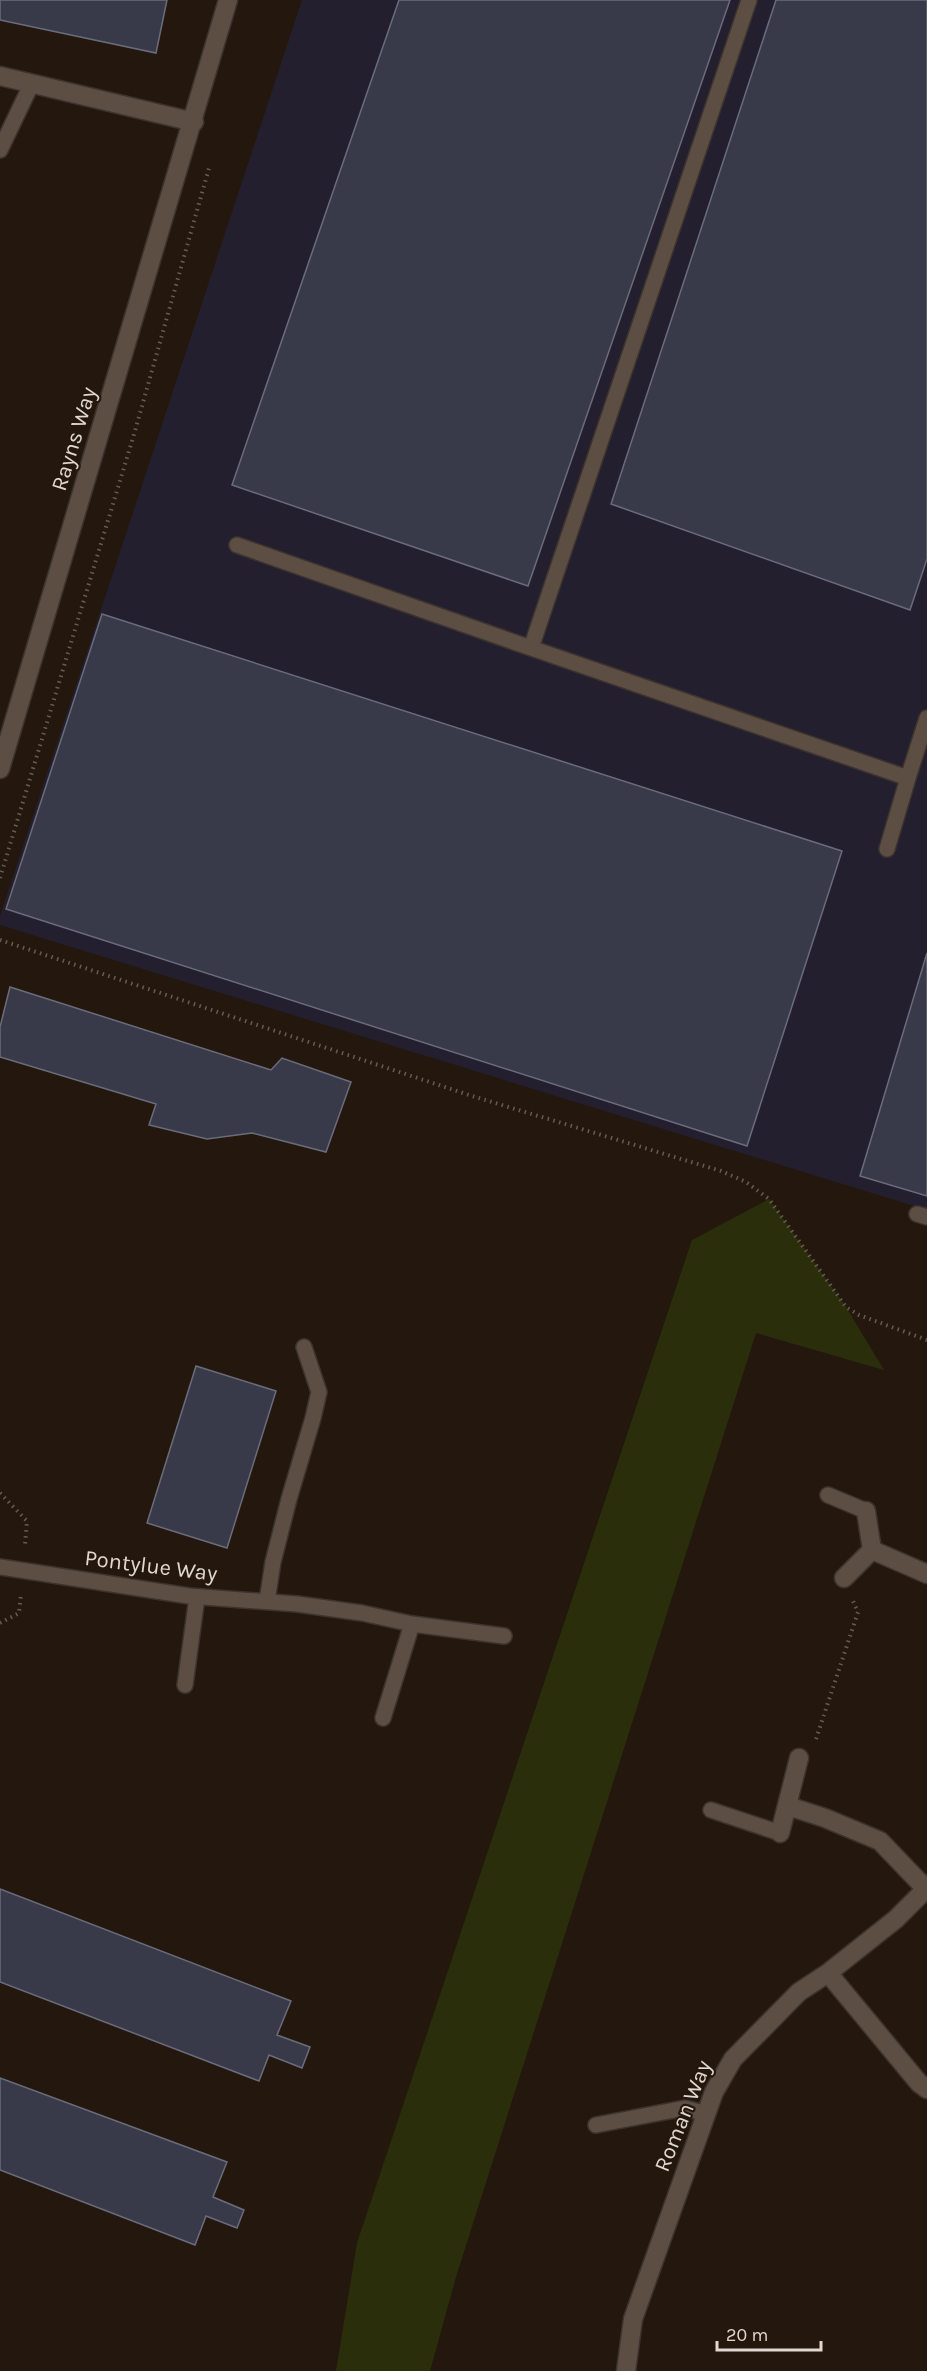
<svg xmlns="http://www.w3.org/2000/svg" width="927" height="2371" viewBox="0 0 927 2371" font-family="Karla,sans-serif">
	<style>
		.industrial { fill: #241f2e }
		.green { fill: #2a2e0b }
		.building { fill: #393a49; stroke: #6a6c7c; stroke-width: 1.5 }
		.lines { fill: none; stroke-linecap: round; stroke-linejoin: round }
		.lane-casing { stroke: #3c332e; stroke-width: 18 }
		.street-casing { stroke: #3c332e; stroke-width: 21 }
		.secondary-casing { stroke: #3c332e; stroke-width: 21 }
		.path { stroke: #665c53; stroke-width: 4; stroke-dasharray: 1.5 4.5; stroke-linecap: butt }
		.lane { stroke: #5c4e43; stroke-width: 15 }
		.street { stroke: #5c4e43; stroke-width: 18 }
		.secondary { stroke: #5c4e43; stroke-width: 18 }
		.labels { text-anchor: middle; dominant-baseline: central; stroke-width: 4.5; stroke-linejoin: round; paint-order: stroke }
		.street-label { font-size: 22px; fill: #e1d8d2; stroke: #24180e }
	</style>
	<rect width="100%" height="100%" fill="#24180e"/>
	<path class="industrial" d="M302,0h625v1210l-927,-285v-9z"/>
	<path class="green" d="M769,1199l77,108 38,63 -128,-37 -300,944 -26,94h-94l21,-128 335,-1003z"/>
	<path class="building" d="M0,0h167l-11,53 -156,-33z
		M399,0h331l-202,586 -296,-101z
		M776,0h151v559l-17,51 -299,-106z
		M102,614l740,237 -95,295 -741,-237z
		M927,953v243l-67,-20z
		M10,987l261,83 11,-12 69,24 -25,70 -74,-19 -45,6 -58,-14 7,-21 -156,-47v-30z
		M196,1366l80,25 -49,157 -80,-25z
		M0,1889l291,112 -14,34 33,12 -8,21 -33,-13 -10,26 -259,-99z
		M0,2078l227,84 -14,35 31,13 -7,18 -31,-12 -11,29 -195,-75z"/>
	<g class="lines">
		<defs>
			<path id="lane" d="M749,0l-218,648 377,130 19,-60
				M0,150l32,-67
				M237,545l294,103
				M887,849l21,-71
				M917,1214l10,3
				M828,1495l38,16
				M0,1567l189,29 108,8 65,9 50,11 92,12
				M267,1601l6,-39 16,-63 24,-81 6,-26 -15,-45
				M185,1685l12,-88
				M383,1718l29,-94
				M711,1810l69,23
				M596,2125l89,-17 21,6"/>
			<path id="street" d="M0,76l194,46
				M872,1550l55,24
				M844,1578l28,-28 -6,-39
				M788,1806l37,12 55,23 46,48
				M780,1833l19,-75
				M828,1973l91,110 8,6
				M626,2371l7,-52 81,-227 19,-33 66,-67 29,-19 68,-54 31,-31"/>
			<path id="secondary" d="M0,769l228,-769"/>
		</defs>
		<use href="#lane" class="lane-casing"/>
		<use href="#street" class="street-casing"/>
		<use href="#secondary" class="secondary-casing"/>
		<path class="path" d="M0,878l135,-447 74,-263
			M0,940l472,156 249,75 25,11 23,17 77,108 13,8 68,25
			M0,1493l27,28 -2,24
			M0,1623l19,-10 2,-19
			M816,1739l42,-127 -5,-11"/>
		<use href="#lane" class="lane"/>
		<use href="#street" class="street"/>
		<use href="#secondary" class="secondary"/>
	</g>
	<g class="labels">
		<g class="street-label">
			<text transform="translate(74 439) rotate(-73)">Rayns Way</text>
			<text transform="translate(151 1566) rotate(7)">Pontylue Way</text>
			<text transform="translate(683 2116) rotate(-68)">Roman Way</text>
		</g>
	</g>
	<path d="M717 2341v9h104v-9" fill="none" stroke="#e1d8d2" stroke-width="3"/>
	<text x="726" y="2341" font-size="18" fill="#e1d8d2" stroke="#24180e" stroke-width="4.5" paint-order="stroke">20 m</text>
</svg>
